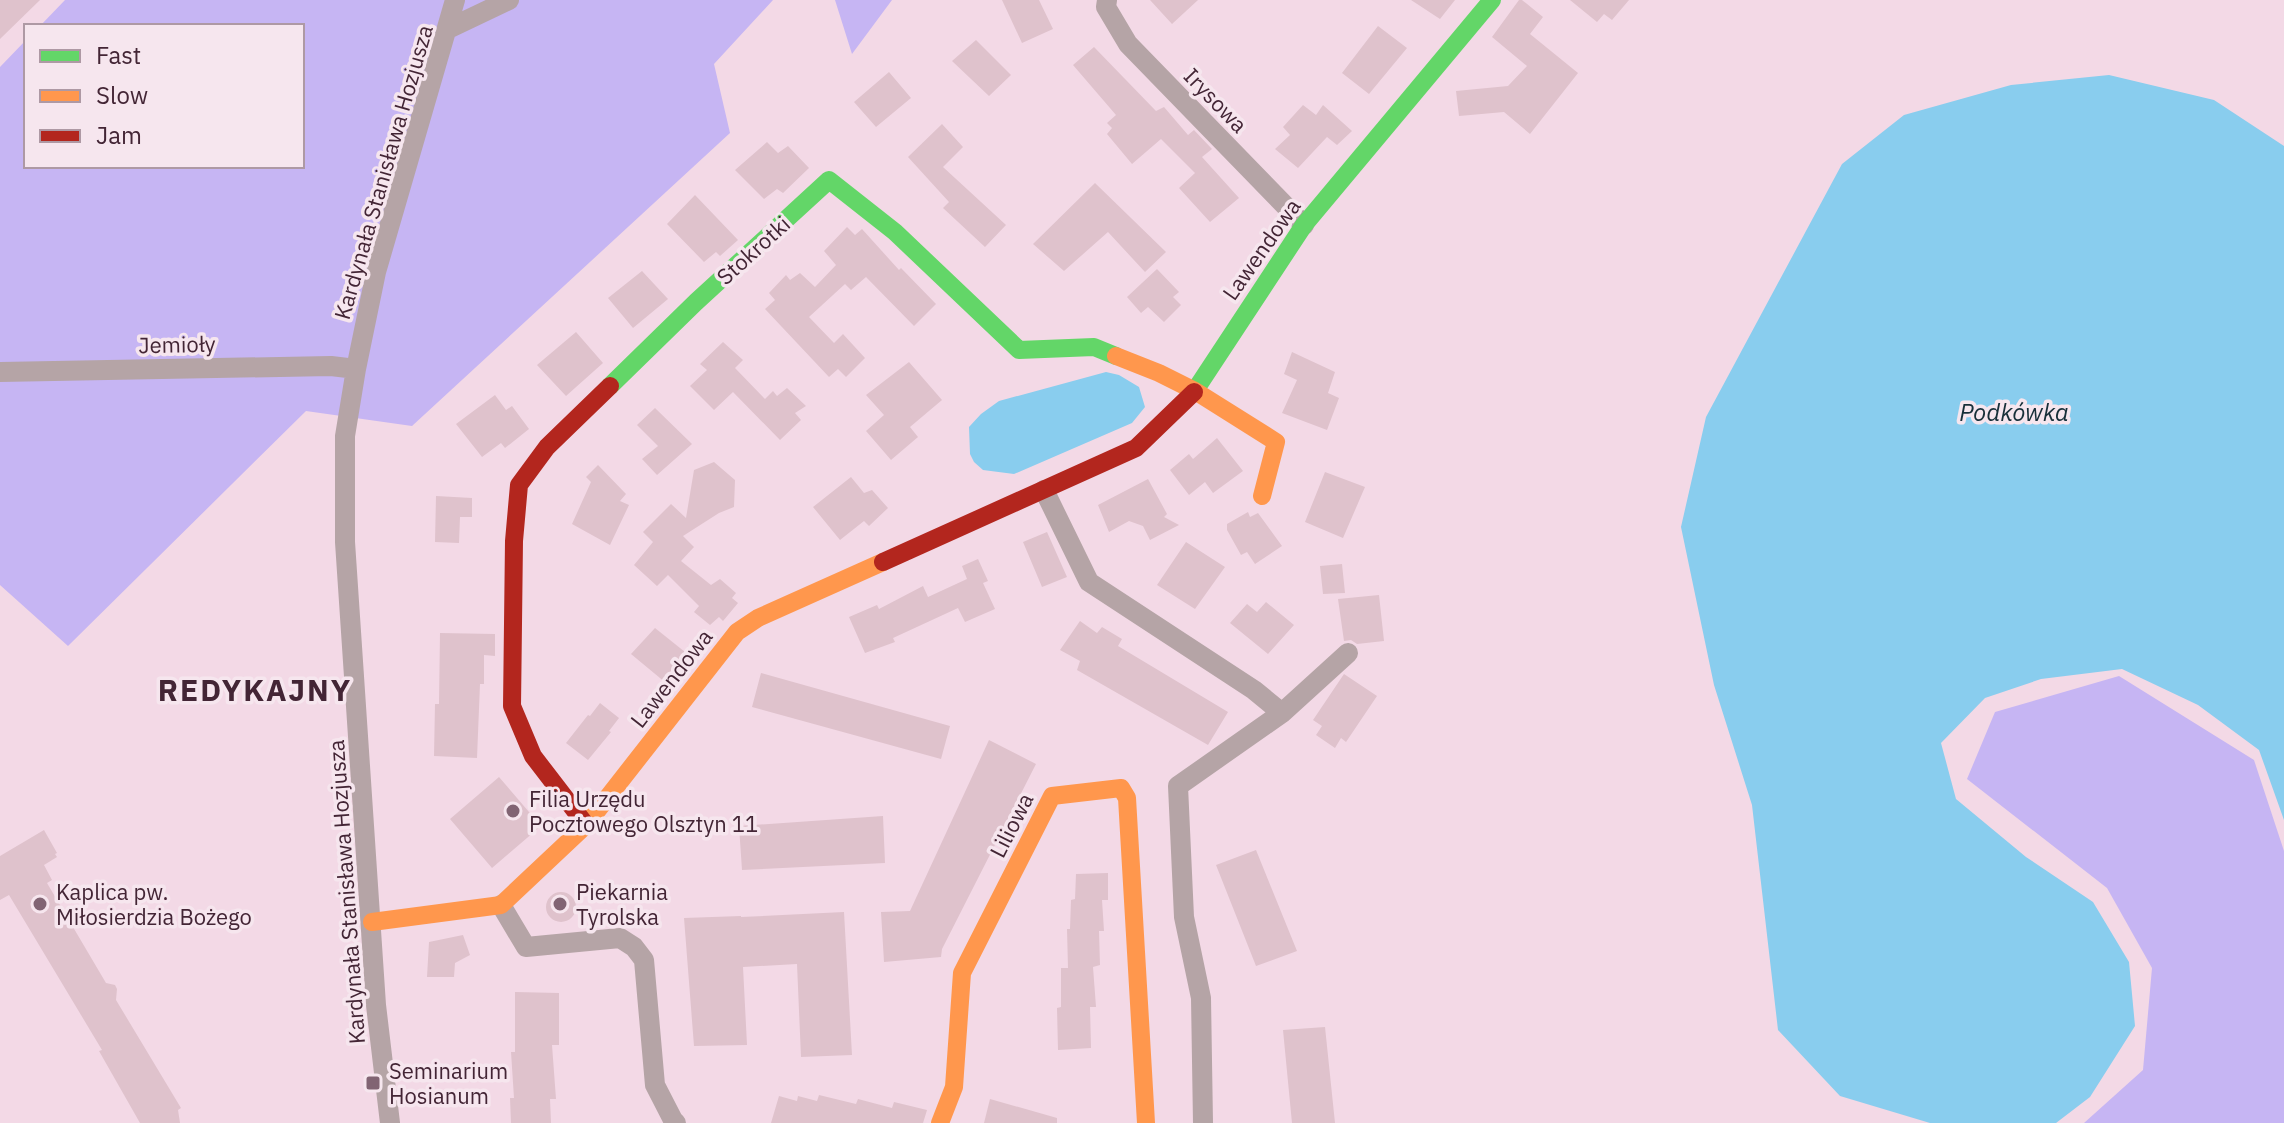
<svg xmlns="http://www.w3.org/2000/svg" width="2284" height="1123" viewBox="0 0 2284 1123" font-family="'IBM Plex Sans',sans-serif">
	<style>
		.forest { fill: #c6b5f3 }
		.water { fill: #89cdee }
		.building { fill: #dfc2cc }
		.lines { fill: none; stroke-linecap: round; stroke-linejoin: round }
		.street { stroke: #b5a4a6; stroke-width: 20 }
		.fast { stroke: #63d668; stroke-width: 18 }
		.slow { stroke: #ff974d; stroke-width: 18 }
		.jam { stroke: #b3261e; stroke-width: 18 }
		.poi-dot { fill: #816473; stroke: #f6e6ee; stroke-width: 3 }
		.labels { text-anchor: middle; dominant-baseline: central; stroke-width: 7; stroke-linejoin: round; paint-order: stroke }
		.street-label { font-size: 22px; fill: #432535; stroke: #f6e6ee }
		.poi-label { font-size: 22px; fill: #432535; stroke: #f6e6ee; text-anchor: start }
		.water-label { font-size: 24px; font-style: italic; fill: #172f39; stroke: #f6e6ee }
		.district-label { font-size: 30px; font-weight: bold; letter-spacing: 2px; fill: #432535; stroke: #f6e6ee }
	</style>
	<rect width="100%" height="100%" fill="#f3d9e6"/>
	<path class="forest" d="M65,0h708l-59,64 16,69 -318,293 -106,-15 -238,235 -68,-61v-518l26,-27v126h276v-140h-262z
		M835,0h57l-40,54z
		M2119,676l135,84 30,91v272h-200l59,-53 9,-102 -45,-80 -140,-109 28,-67z"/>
	<path class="water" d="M2109,75l105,25 70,46v674l-25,-70 -61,-45 -76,-36 -81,10 -56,19 -44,45 15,56 70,58 67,45 36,60 6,64 -45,71 -34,26h-126l-90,-27 -62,-66 -26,-225 -38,-120 -33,-158 25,-110 136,-253 62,-49 107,-30z
		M1106,372l13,3 20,12 6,20 -13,16 -118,51 -31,-4 -9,-8 -4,-8 -1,-27 12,-13 18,-13z"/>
	<path class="building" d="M0,0h40l-40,39z
		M1002,0h37l14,29 -31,14z
		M1150,0h48l-26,24z
		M1411,0h44l-15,19z
		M1519,0h3l21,17 -13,17 48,39 -48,61 -26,-22 -45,4 -3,-25 52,-5 19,-20 -35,-29z
		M1570,0h59l-17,20 -8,-6 -7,8z
		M1378,26l29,22 -38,46 -27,-21z
		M976,40l35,35 -22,21 -37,-35z
		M1094,47l62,64 8,-4 24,28 6,-5 18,19 -10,8 37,41 -29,24 -31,-34 16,-15 -34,-34 -29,25 -25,-30 5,-6 -5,-5 9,-8 -43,-50z
		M889,72l22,26 -35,29 -22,-25z
		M1303,105l13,10 7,-10 29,26 -15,14 -10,-8 -29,31 -23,-19 15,-14 -7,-8z
		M942,124l21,23 -20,20 63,58 -21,22 -42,-39 6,-6 -41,-45z
		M767,142l11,11 10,-7 21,22 -26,25 -6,-4 -13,10 -29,-29z
		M1095,183l71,69 -21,20 -37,-40 -44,39 -31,-27z
		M695,195l43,45 -18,16 -4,-4 -12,10 -37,-38z
		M847,227l8,8 7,-6 37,41 2,-2 35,36 -22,22 -48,-49 -15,13 -6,-6 -36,33 25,26 9,-9 22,24 -19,19 -8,-8 -9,8 -64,-68 10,-9 -6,-7 17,-18 4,5 10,-7 15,14 21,-22 -12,-14z
		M1157,269l22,23 -6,5 8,8 -17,17 -16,-15 -7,6 -14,-16z
		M642,271l26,28 -35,29 -25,-30z
		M576,332l27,31 -37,33 -29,-31z
		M723,342l20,18 -8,8 30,31 8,-8 4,5 10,-8 19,18 -11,7 6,7 -21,20 -47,-48 -19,18 -24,-24 17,-16 -7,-6z
		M1292,352l43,20 -7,21 11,5 -12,32 -45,-17 15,-33 -13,-6z
		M909,362l33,38 -32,27 8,10 -27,23 -25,-29 18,-16 -18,-20z
		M495,395l11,15 6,-4 17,23 -24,19 -4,-5 -19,14 -26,-33z
		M655,408l37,36 -35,31 -15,-16 16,-13 -21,-21z
		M1217,438l26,33 -30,22 -8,-11 -16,13 -19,-25 19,-16 4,5z
		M714,462l21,18 -1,27 -15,6 -36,23 11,11 -13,14 30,24 9,-6 16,14 -4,5 6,5 -15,18 -4,-4 -9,8 -16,-13 5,-6 -31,-31 -11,11 -23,-21 19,-23 -10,-10 28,-28 15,14 8,-48z
		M598,465l28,29 -6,7 9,4 -19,40 -38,-21 19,-42 -5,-5z
		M1325,472l40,15 -22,51 -38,-16z
		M851,477l13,16 8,-3 16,18 -19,18 -5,-5 -24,19 -27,-33z
		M1148,479l19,35 -3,3 15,8 -29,15 -7,-14 -14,-5 -20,11 -11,-27z
		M436,496l36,2v19h-12l-1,26 -24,-1z
		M1248,512l2,5 8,-4 24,33 -27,18 -8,-12 -6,3 -14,-25v-6z
		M1047,532l20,45 -25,10 -19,-45z
		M1186,542l39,25 -30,42 -38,-24z
		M978,559l10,22 -5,2 12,26 -30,13 -7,-14 -65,30 2,4 -30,11 -16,-36 28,-12 2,4 44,-23 5,11 39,-18 -5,-13z
		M1342,564l3,29 -22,1 -3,-28z
		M1379,595l5,46 -27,3 -6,-4 -7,1 -6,-42z
		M1266,602l28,23 -26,29 -38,-31 17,-19 10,8z
		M1080,621l17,12 5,-6 20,12 -4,7 110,66 -20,33 -131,-75 3,-9 -20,-11z
		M655,628l35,28 -24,27 -35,-29z
		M440,633l55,1v22l-11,-1v29h-4l-3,74 -43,-2 1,-52h4z
		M761,673l189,53 -9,33 -189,-52z
		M1344,674l33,22 -31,46 -5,-4 -6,10 -19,-13 6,-9 -9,-6z
		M600,703l19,15 -10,13 2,1 -23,28 -22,-17 22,-28 2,1z
		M989,740l47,24 -94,185 -1,8 -57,5 -3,-50 29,-1z
		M499,777l42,49 -49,42 -42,-49z
		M883,816l2,47 -143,7 -3,-44z
		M44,830l13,23 -2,1 2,3 -13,8 8,15 -5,3 59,100 9,2 2,4 -1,11 65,108 -3,2 2,13h-40l-41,-72 3,-1 -93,-155 -9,5v-44z
		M1256,850l41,101 -41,15 -40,-101z
		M1108,873v27h-6l2,31h-5l1,34 -7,2 3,40h-6l1,41 -33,2 -1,-42 4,-1v-39h7l-1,-39h3l1,-29 4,-1 1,-25z
		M546 907a15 15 0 1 1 30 0a15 15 0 1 1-30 0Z
		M844,912l8,143 -51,2 -4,-93 -54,3 4,78 -53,1 -10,-128 57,-2v1z
		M463,935l7,20 -15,8 -1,14h-27l2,-35z
		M515,992l44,1v52h-7l4,54h-6l1,24h-40l-1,-25h4l-3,-46h4z
		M1325,1027l10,96h-43l-9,-93z
		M819,1095l37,9 2,-5 34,9 2,-6 33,8 -4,13h-152l8,-27 18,5 1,-5 19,5z
		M990,1099l67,19v5h-73z"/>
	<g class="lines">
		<path class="street" d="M1107,0l-1,7 22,37 176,181
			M448,29l61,-29
			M0,372l331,-6 25,3
			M1044,490l45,92 165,108 28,23
			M501,905l25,42 94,-9 14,9 10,13 11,125 18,35 3,3
			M390,1123l-14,-118 -31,-463v-106l11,-67 20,-97 79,-272
			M1203,1123l-2,-125 -17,-81 -6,-131 104,-73 66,-60"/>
		<path class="fast" d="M610,386l86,-84 133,-122 66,52 124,118 75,-3 22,9
			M1194,392l110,-167 188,-225"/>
		<path class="slow" d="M1116,356l43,17 36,18 81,51 -14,54
			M372,922l129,-17 85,-80 151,-193 21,-14 125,-56
			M940,1123l14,-36 8,-114 90,-177 69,-8 6,10 19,325"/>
		<path class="jam" d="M883,562l253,-114 58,-56
			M586,825l-53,-69 -21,-50 2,-165 5,-56 28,-38 63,-61"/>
	</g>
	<g class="poi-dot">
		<circle cx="513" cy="811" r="8"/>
		<circle cx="40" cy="904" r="8"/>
		<circle cx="560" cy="904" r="8"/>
		<rect x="365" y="1075" width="16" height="16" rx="4"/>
	</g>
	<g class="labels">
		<g class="street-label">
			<text transform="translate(1216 100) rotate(46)">Irysowa</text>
			<text transform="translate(383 172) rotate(-74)">Kardynała Stanisława Hozjusza</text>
			<text transform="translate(1261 249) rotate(-55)">Lawendowa</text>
			<text transform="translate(753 250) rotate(-42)">Stokrotki</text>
			<text transform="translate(177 344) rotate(-1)">Jemioły</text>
			<text transform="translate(671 678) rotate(-52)">Lawendowa</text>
			<text transform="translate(1011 825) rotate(-63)">Liliowa</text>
			<text transform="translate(346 892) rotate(-94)">Kardynała Stanisława Hozjusza</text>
		</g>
		<g class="poi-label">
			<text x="529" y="798">Filia Urzędu<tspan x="529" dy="25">Pocztowego Olsztyn 11</tspan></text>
			<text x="56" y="891">Kaplica pw.<tspan x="56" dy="25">Miłosierdzia Bożego</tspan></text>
			<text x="576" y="891">Piekarnia<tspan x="576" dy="25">Tyrolska</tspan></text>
			<text x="389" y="1070">Seminarium<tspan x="389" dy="25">Hosianum</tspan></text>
		</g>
		<g class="water-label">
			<text x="2014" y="412">Podkówka</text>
		</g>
		<g class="district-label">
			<text x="255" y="689">REDYKAJNY</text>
		</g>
	</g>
	<rect x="24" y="24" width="280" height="144" fill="#f6e6ee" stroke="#ae99a4" stroke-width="2"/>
	<rect x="40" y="50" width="40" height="12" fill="#63d668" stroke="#ae99a4" stroke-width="2"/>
	<text x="96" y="64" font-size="24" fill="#432535">Fast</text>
	<rect x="40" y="90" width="40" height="12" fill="#ff974d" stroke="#ae99a4" stroke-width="2"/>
	<text x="96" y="104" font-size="24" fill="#432535">Slow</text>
	<rect x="40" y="130" width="40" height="12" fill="#b3261e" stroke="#ae99a4" stroke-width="2"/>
	<text x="96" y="144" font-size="24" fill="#432535">Jam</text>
</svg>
